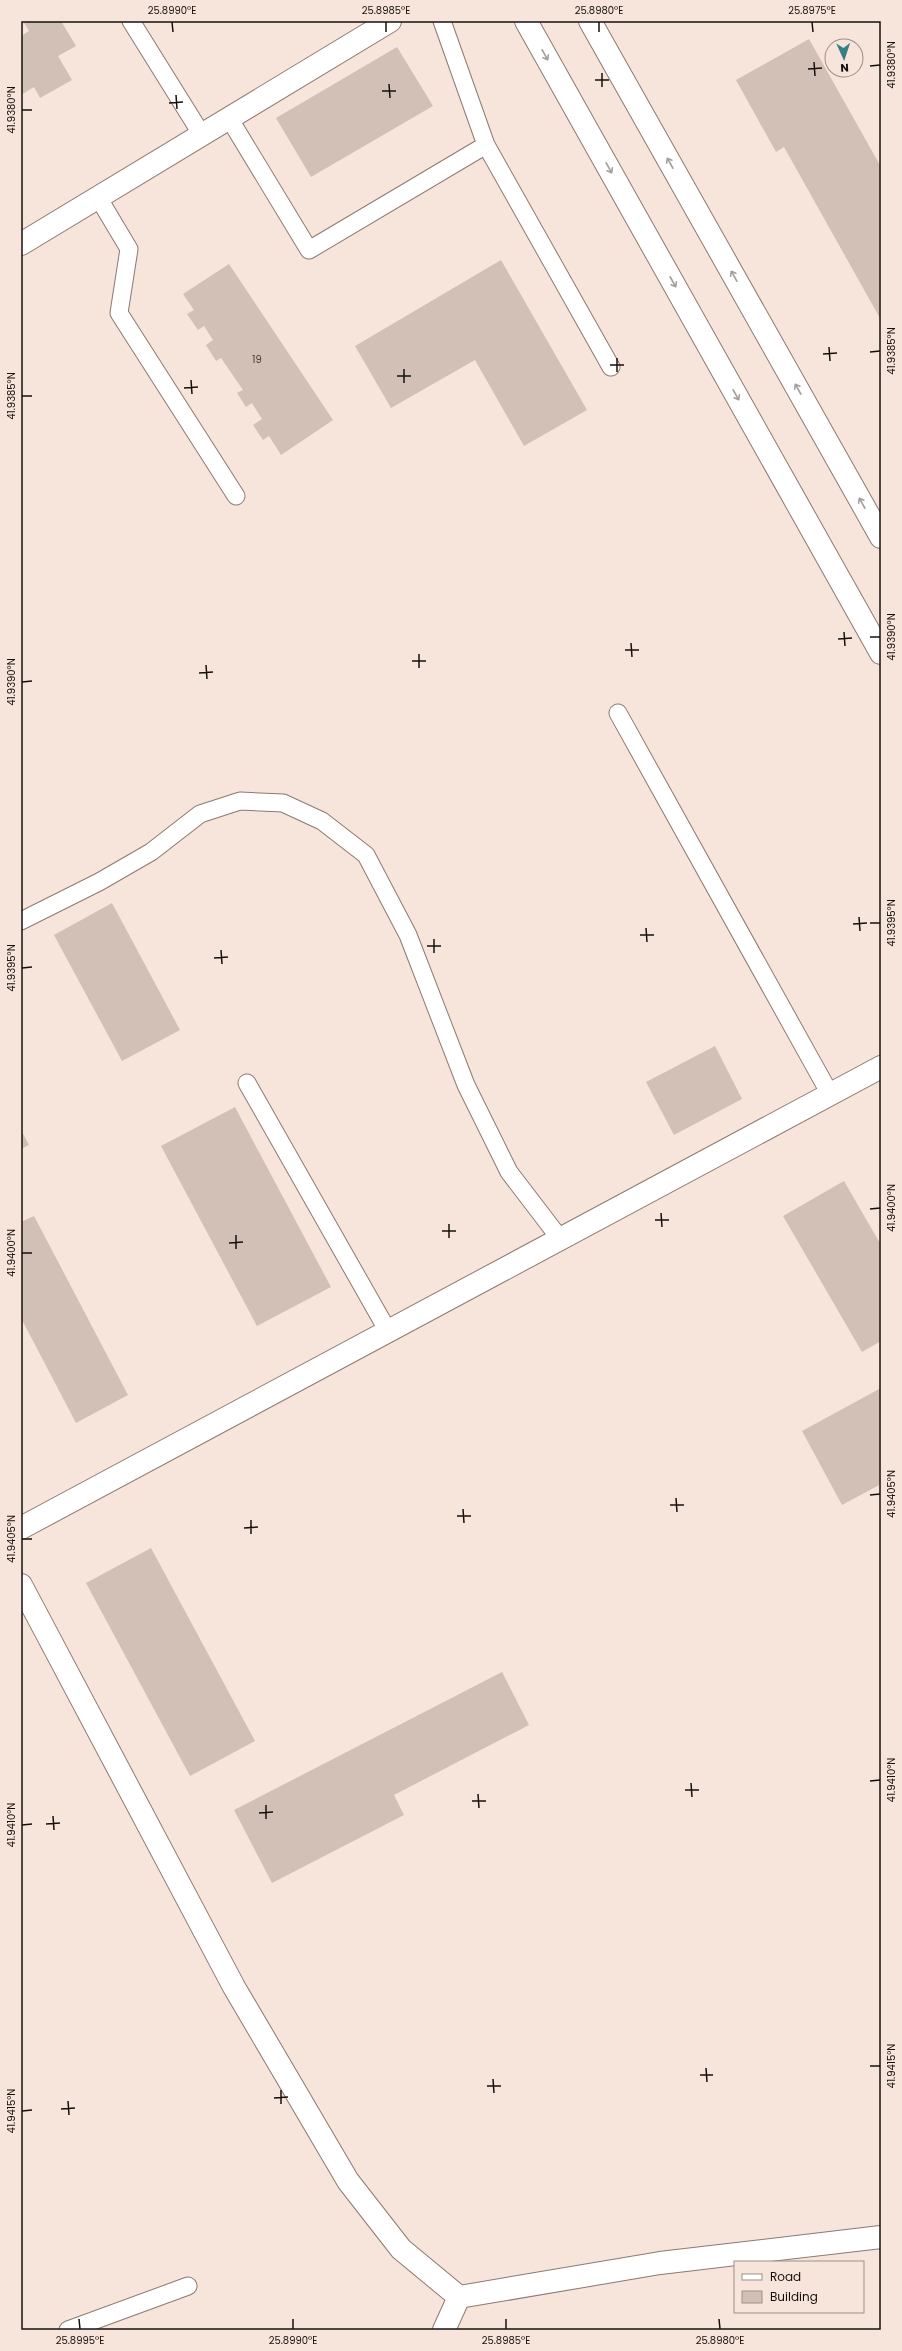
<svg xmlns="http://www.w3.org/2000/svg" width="902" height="2351" viewBox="0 0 902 2351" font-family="Poppins,sans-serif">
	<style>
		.building { fill: #d2c0b6 }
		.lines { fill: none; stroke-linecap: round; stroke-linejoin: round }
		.service-casing { stroke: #8c7a71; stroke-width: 19 }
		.minor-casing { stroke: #8c7a71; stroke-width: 24 }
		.primary-casing { stroke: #8c7a71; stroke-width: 24 }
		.service { stroke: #fff; stroke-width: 17 }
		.minor { stroke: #fff; stroke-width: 22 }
		.primary { stroke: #fff; stroke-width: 22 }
		.oneway { stroke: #a29f9e }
		.ticks { fill: none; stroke: #16100c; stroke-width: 1.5 }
		.labels { text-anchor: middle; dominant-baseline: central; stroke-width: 3.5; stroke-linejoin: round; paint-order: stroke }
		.number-label { font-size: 10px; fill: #453c36 }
		.neatline { fill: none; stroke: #16100c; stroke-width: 1.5 }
		.ticks-label { font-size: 10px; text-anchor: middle; fill: #16100c }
	</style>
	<rect width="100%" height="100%" fill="#f7e4da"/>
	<path class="building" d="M23,21h38l15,25 -18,10 14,24 -32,18 -6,-11 -13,8v-59l8,-5z
		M809,39l72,128v153l-97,-173 -8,5 -40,-72z
		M397,47l36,59 -122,71 -35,-59z
		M501,260l86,150 -63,36 -49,-86 -84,48 -36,-62z
		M229,264l104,156 -52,35 -12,-19 -6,4 -10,-15 9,-6 -10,-16 -6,4 -9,-14 6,-3 -22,-32 -5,3 -10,-16 7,-5 -9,-14 -6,4 -11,-16 7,-4 -11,-16z
		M112,903l68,127 -58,31 -68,-126z
		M715,1046l27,53 -68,36 -28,-53z
		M235,1107l96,180 -74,39 -96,-180z
		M21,1130l8,15 -8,4z
		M844,1181l37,64v96l-19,11 -79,-136z
		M34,1216l94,179 -52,28 -55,-105v-96z
		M881,1388v96l-39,21 -40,-74z
		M151,1548l104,193 -65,35 -104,-193z
		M502,1672l27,53 -135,70 10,20 -132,68 -38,-73z"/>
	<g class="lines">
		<defs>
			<path id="service" d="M131,21l71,114
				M442,21l44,124 125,222
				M229,118l80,132 177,-105
				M98,197l31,52 -10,64 117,183
				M618,713l212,381
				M21,921l78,-39 52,-30 49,-38 40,-13 43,2 39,18 44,34 42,80 58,150 43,87 52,68
				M247,1083l142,250
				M68,2330l120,-44"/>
			<path id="minor" d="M21,244l369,-223
				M21,1528l860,-461
				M21,1585l213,402 114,194 53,68 58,48
				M444,2330l15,-33 201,-34 221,-26"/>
			<path id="primary" d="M526,21l355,632
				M590,21l291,516"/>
		</defs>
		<use href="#service" class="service-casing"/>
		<use href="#minor" class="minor-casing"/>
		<use href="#primary" class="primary-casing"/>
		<use href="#service" class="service"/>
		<use href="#minor" class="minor"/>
		<use href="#primary" class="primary"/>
	</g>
	<defs><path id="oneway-shaft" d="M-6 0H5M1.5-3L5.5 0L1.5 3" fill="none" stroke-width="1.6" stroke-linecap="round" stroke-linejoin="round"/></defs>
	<g class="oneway">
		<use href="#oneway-shaft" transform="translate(545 55) rotate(61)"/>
		<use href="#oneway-shaft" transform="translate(670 163) rotate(-119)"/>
		<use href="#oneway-shaft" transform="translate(609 168) rotate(61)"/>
		<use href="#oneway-shaft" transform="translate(734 276) rotate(-119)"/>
		<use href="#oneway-shaft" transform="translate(673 282) rotate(61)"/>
		<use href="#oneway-shaft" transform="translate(798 389) rotate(-119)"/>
		<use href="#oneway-shaft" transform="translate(736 395) rotate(61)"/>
		<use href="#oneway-shaft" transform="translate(862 503) rotate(-119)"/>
	</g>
	<path class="ticks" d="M172,22l1,10M386,22v10M599,22v10M812,22l1,10M814,62l1,14M870,66l10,-1M808,69l14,-1M602,73v14M595,80h14M389,84l1,14M382,91h14M176,95l1,14M169,103l14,-1M22,110h10M829,347l1,14M870,352l10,-1M823,354l14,-1M617,358v14M610,365h14M404,369v14M397,376h14M191,380l1,14M184,388l14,-1M22,396h10M844,632l1,14M870,637h10M838,639l14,-1M631,643l1,14M625,650h14M419,654v14M412,661h14M206,665l1,14M199,673l14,-1M22,682l10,-1M859,917l1,14M870,923h10M853,924l14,-1M646,928l1,14M640,935h14M434,939v14M427,946h14M221,950l1,14M214,958l14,-1M22,968l10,-1M870,1209l10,-1M661,1213l1,14M655,1220h14M449,1224v14M442,1231h14M236,1235v14M229,1243l14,-1M22,1253h10M870,1495l10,-1M676,1498l1,14M670,1505h14M463,1509l1,14M457,1516h14M251,1520v14M244,1528l14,-1M22,1539h10M870,1781l10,-1M691,1783l1,14M685,1790h14M478,1794l1,14M472,1801h14M266,1805v14M259,1813l14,-1M53,1816l1,14M46,1824l14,-1M22,1825l10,-1M870,2066h10M706,2068l1,14M700,2075h13M493,2079l1,14M487,2086h14M281,2090v14M274,2098l14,-1M68,2101l1,14M61,2109l14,-1M22,2111l10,-1M79,2319l1,10M293,2319v10M506,2319v10M719,2319l1,10"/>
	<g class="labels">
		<g class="number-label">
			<text x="257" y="359">19</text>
		</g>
	</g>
	<rect width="902" height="2351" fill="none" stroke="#f7e4da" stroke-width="44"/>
	<rect x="734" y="2261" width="130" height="52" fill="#f7e4da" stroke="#9d8f88"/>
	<rect x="742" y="2274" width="20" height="6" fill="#ffffff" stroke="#9d8f88"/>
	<text x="770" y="2281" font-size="12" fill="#16100c">Road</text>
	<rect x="742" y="2291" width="20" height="12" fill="#d2c0b6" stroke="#9d8f88"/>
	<text x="770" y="2301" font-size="12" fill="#16100c">Building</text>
	<g transform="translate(844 58) rotate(177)"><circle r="19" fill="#f7e4da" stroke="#9d8f88"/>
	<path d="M0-3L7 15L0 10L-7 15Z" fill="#377e88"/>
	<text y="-6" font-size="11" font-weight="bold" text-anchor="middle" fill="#16100c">N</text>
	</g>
	<rect x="22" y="22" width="858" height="2307" class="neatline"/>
	<g class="ticks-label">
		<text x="172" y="14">25.8990°E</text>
		<text x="386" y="14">25.8985°E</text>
		<text x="599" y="14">25.8980°E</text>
		<text x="812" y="14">25.8975°E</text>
		<text transform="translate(891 65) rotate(-90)" y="4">41.9380°N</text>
		<text transform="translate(11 110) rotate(-90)" y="4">41.9380°N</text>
		<text transform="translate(891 351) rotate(-90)" y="4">41.9385°N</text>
		<text transform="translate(11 396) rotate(-90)" y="4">41.9385°N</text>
		<text transform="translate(891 637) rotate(-90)" y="4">41.9390°N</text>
		<text transform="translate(11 682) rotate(-90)" y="4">41.9390°N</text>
		<text transform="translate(891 923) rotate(-90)" y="4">41.9395°N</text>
		<text transform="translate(11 968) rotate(-90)" y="4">41.9395°N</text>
		<text transform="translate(891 1208) rotate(-90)" y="4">41.9400°N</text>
		<text transform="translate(11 1253) rotate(-90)" y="4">41.9400°N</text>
		<text transform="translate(891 1494) rotate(-90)" y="4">41.9405°N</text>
		<text transform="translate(11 1539) rotate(-90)" y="4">41.9405°N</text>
		<text transform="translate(891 1780) rotate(-90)" y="4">41.9410°N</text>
		<text transform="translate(11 1825) rotate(-90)" y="4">41.9410°N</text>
		<text transform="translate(891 2066) rotate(-90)" y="4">41.9415°N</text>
		<text transform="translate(11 2111) rotate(-90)" y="4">41.9415°N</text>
		<text x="80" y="2344">25.8995°E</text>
		<text x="293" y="2344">25.8990°E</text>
		<text x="506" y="2344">25.8985°E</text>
		<text x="720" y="2344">25.8980°E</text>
	</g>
</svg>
